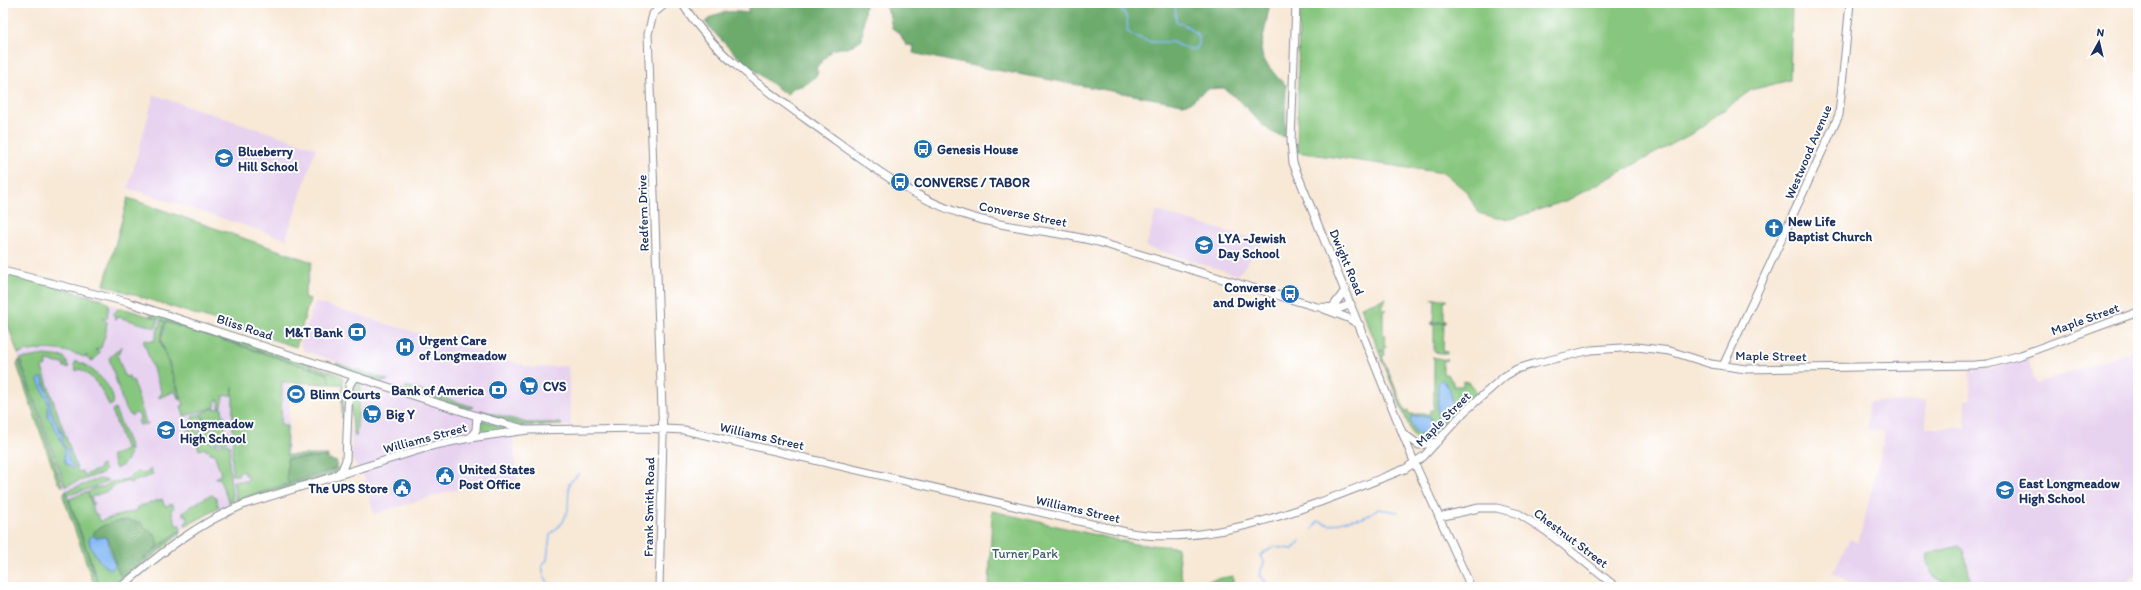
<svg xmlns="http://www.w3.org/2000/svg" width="2141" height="590" viewBox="0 0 2141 590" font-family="Itim,sans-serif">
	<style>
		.built { fill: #e7d2ef }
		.green { fill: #87c67e; stroke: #517a6e }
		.forest { fill: #6dab6d; stroke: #446d66 }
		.water { fill: #86baf4; stroke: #5074a9 }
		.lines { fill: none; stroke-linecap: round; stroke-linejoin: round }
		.stream { stroke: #86baf4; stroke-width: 1.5 }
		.secondary-casing { stroke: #8a8c9a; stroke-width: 9 }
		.secondary { stroke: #fff; stroke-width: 7 }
		.labels { text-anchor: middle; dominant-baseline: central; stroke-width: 4; stroke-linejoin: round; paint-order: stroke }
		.poi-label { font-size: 13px; font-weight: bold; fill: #1b2f5e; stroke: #fff; text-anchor: start }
		.street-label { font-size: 13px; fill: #1b2f5e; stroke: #fff }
		.park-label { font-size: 13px; fill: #3b5c68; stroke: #fff }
	</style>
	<rect width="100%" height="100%" fill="#fff"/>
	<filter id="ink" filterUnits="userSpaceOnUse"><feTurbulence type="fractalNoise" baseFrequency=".025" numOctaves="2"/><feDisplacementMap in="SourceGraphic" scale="8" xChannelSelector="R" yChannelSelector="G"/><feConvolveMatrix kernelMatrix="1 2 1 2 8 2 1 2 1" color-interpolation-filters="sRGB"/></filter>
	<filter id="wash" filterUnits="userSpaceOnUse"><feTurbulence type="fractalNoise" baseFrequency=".012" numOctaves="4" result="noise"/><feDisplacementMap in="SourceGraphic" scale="16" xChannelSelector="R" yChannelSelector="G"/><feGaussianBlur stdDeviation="0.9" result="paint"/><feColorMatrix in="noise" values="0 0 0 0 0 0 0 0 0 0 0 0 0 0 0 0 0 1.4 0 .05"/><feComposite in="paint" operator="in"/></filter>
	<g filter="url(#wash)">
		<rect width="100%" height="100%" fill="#f8e8d6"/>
		<path class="built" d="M154,95l162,53 -30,91 -158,-51z
			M1156,211l108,31 -26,33 -92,-28z
			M3,273l100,25v3l7,3 175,56 -1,22 6,1 -2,71h-5l-32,40 -22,8 -1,2 -41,22 -78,61h-10l-96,-274z
			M315,302l218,66 35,-2 3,60h-50l-8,8 4,46 -63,10 -80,24 -10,-38 -13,-18 1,-70 6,-19 -56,-19 1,-3 -3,-2z
			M2138,348v224l-17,15h-265l-24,-14 18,-34 8,4 26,-102v-10l-16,-1v-28l58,-1v27h39v-28l6,-1 -2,-29 25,-2 33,-12 9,28z"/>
		<path class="green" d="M1299,3h493l-2,77 -39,10 -60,44 -123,66 -57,19 -14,-1 -19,-5 -11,-21 -23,-19 -147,-21z
			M128,198l184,64 -8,35 6,2 -14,48 -192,-62z
			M3,273l99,26 7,5 -2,14h-4l4,4 -1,10 -5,16 -6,2 5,2 -7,9 -7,-3 1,-3 -3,2c-22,-9 -44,-10 -66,-3l-15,-43z
			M1386,298l-4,10 5,2 -4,1v24h3l-2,7 2,5 -7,4 -18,-44z
			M1431,299h16v2h-3v18l3,2 -16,2 3,-2 1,-22z
			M119,307l39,12 -2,9 -38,-11 -3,3 -1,-6z
			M151,312l78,25 -1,4 -78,-25z
			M161,320l4,2 -5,18 21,60h-2l-4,-9 -16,7v-2l3,-2 -19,-54 11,1z
			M166,322l161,52 3,10 -48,-2 -1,44h6l-1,29h42v2l-40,1v24l2,1 -54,17 -3,-19h15v-5l-3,-1v-3h-6v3h-7l1,-88 -1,8 -9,1 -1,11h-3v-7h-3l-1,7 -31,9 -3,-10 3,-1 -23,-65z
			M1447,322l-3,2 -1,27 4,1v2l-13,-2v-27l-3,-1z
			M230,338l81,26 -1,4 -81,-27z
			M122,346l-2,7 -3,1 8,23 4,-1 1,5 3,-1 13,43 3,1 -5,1 -1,-4 -2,5 -3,-4 2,-3 -1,-4 -3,-2 -5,3 -7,-10 -15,-48z
			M1384,350l1,5 -3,2 23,54 3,-1 1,4h21v-4l4,-1v-50l-2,-2 15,3 -4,2v12h4l6,8v4h10v-5l5,1 10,11 -31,27 -16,19 -13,2 -6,-7 -33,-82z
			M44,355l20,2 5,10 -2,1 -3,-1v-3l-18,-3v5l-4,2 36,104 4,-1 2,4 16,-6 -1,-3 3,-1 3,5 -2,3 -38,13 -45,-127z
			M19,360l44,127 -5,-4 -41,-118z
			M76,361c14,4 41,27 37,43l-4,2c-6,-16 -14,-28 -29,-37l-4,2 -2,-6z
			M336,363l52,17 -6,2 -43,-14z
			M312,365l28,10 3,4v39h-1v-34h-11l-4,-11 -16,-5z
			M357,381h4l-5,56c-6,-9 -7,-50 1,-56z
			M406,386l67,21 -6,2 -62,-20z
			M222,408l1,8h2v16h5l-4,9 -10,2 -4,-3 -1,-4 4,-8 -1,-5 -10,-5 -3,-5 11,-4z
			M115,409l14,34 1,3 -5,2 -13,-38z
			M480,410l47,13h34l1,2 -41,1 -38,-12z
			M200,414l4,6 9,5 -4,11c-10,-3 -16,-10 -17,-20z
			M479,419l31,10 -32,5z
			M194,428c6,7 13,9 18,15l6,2 8,-2 4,3 -1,20 4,36 -4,1 -10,-25h-4l6,-4 -7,-21 -3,1 -2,-4 -3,1 -1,-3 -6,2 -4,-12 -4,2 -4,-10z
			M130,448c0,10 -5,17 -14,21l-5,-14 6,-1z
			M340,468l-5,5 -98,31 -2,-2z
			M151,469l2,6 -24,8 -1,-2 -17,6v3l-20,7 3,7h-2l-4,-12 7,-4 9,-1 7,-5 16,-3 11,-8 7,3z
			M99,479l9,1c-4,5 -32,13 -40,15l-2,-4z
			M65,491l34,96h-4l-32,-91z
			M87,492l8,22h2l3,7 38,-11 -1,-3 25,-8 3,7 8,-2 1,4 -3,1 5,16h4l1,4 -23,18v-5c-5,-6 -14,-12 -16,-19 -18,-5 -26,3 -42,4l10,14 5,20 6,16 -13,10h-8l-31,-88z
			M212,495l4,3 3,10 -33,18 -1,-3 3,-2 -2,-6h-3v-3c6,-4 24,-17 29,-17z
			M992,511l143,33 42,3 6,38 50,-9v11h-244z
			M181,530l-1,4 -65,53h-5z
			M1958,546l6,4 7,33c-22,7 -47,-4 -43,-29z"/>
		<path class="forest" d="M754,3h111l-3,36 -14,9h-8l-8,2 -16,18 2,5c-6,9 -16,14 -26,15l-5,7c-31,-22 -58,-44 -82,-73 13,-12 27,-11 43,-9v-7z
			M883,3h387l-9,46 2,10 14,18 9,8 -1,52c-20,-4 -30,-21 -44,-35 -5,-5 -12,-9 -17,-14l-17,1 -16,13 -8,2 -215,-39 -55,-12 1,-7 -8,-1 -6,-11 -8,-6 -3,-15z
			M328,457v2l9,3 -1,6 -46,15 -3,-2v-22z
			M126,520l16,3 4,6 10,6 2,12 -37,30c-7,-12 -7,-26 -13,-38l-3,-2 -9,1 -4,-3c5,-10 24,-14 34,-15z"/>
		<path class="water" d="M39,378h3l8,21 1,12 11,23 2,11 4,5 1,11 5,5 -1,3 -8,-6 -1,-7 1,-7 -14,-29 -3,-3v-15l-10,-21z
			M1442,379l8,10 3,19 -6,9 -7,3 -2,-2v-35z
			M1412,416l19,1 -1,13 -5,6c-10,0 -12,-8 -15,-17z
			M92,535l4,3 9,-1 3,3c0,8 4,18 7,25l-2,4c-12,0 -17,-15 -23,-23l-1,-7z"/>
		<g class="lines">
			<path class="stream" d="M1111,3c13,6 18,13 16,28l5,4 18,7h22l16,7h8l3,-5v-8l-9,-8 -14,-7 -1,-18
				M1313,529l5,-8 12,4 17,-5 16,-2 15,-9 20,3
				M551,587l-7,-11 -2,-11 5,-5 3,-25 13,-13 5,-12 1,-26 10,-11
				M1267,587l1,-3 -9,-9 5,-12 -4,-8 14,-8 19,2 7,-8"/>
		</g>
	</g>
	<g filter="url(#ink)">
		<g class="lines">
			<defs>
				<path id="secondary" d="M682,3c35,56 89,91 142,129 44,32 86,65 138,82 44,15 91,16 136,28l219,65 24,1 10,-4
					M1296,3l-5,139 2,21 122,301 56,123
					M3,271l124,31 350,114 47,13
					M1332,308l14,-19
					M1324,309l24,9 12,7
					M1723,366l116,-251 11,-112
					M1404,434l15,11 18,-3
					M470,438l6,-8 1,-14
					M335,476l7,-6 4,-10 3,-74 4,-7 6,-2
					M1439,517l40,-9h18l22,6 27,17 70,56
					M121,587c40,-34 75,-63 124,-83l190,-59 35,-7 58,-8 115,-2 41,2 442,102c89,18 197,-31 279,-63l19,-13 41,-45 40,-35 12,-7 16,-5 58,-14 46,-3 33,4 41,13 35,5 228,-4 14,-1 33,-9 117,-43
					M659,587l4,-151 -15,-402 5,-20 13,-11"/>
			</defs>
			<use href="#secondary" class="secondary-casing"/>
			<use href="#secondary" class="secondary"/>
		</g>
	</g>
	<defs>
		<symbol id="bus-disc" viewBox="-11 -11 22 22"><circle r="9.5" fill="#1f6fb2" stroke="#fff"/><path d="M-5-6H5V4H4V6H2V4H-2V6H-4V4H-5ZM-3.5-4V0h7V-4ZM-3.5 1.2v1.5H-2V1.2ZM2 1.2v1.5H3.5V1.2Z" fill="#fff"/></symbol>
		<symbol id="school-disc" viewBox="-11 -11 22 22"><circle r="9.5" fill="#1f6fb2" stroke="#fff"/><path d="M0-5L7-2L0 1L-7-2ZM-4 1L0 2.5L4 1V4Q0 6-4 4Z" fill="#fff"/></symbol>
		<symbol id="church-disc" viewBox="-11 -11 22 22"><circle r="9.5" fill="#1f6fb2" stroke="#fff"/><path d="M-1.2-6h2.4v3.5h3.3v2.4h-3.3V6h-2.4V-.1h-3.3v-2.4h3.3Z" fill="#fff"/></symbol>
		<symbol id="bank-disc" viewBox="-11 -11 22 22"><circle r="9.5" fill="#1f6fb2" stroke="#fff"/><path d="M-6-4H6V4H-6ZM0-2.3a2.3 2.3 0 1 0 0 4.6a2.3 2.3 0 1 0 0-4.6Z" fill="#fff"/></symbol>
		<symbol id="hospital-disc" viewBox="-11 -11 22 22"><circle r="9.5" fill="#1f6fb2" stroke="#fff"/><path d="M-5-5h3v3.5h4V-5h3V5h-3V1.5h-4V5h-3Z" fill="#fff"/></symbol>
		<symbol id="supermarket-disc" viewBox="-11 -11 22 22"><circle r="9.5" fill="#1f6fb2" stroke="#fff"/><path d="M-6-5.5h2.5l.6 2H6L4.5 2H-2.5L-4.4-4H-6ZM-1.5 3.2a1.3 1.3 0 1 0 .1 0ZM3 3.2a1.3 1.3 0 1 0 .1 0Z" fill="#fff"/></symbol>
		<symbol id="stadium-disc" viewBox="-11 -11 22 22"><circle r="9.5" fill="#1f6fb2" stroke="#fff"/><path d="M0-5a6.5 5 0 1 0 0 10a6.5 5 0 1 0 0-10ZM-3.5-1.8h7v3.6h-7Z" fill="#fff"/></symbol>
		<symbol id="civic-disc" viewBox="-11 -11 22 22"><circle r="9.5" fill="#1f6fb2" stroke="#fff"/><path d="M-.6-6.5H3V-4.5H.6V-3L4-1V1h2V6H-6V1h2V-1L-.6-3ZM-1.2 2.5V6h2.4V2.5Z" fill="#fff"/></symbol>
	</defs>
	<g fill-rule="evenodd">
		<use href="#bus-disc" x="912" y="138" width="22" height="22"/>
		<use href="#school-disc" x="213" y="147" width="22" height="22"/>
		<use href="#bus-disc" x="889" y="171" width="22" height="22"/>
		<use href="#church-disc" x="1763" y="217" width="22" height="22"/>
		<use href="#school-disc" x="1193" y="234" width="22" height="22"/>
		<use href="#bus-disc" x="1279" y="283" width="22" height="22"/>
		<use href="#bank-disc" x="346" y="321" width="22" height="22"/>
		<use href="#hospital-disc" x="394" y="336" width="22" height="22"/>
		<use href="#supermarket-disc" x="518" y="375" width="22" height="22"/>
		<use href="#bank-disc" x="487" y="379" width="22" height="22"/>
		<use href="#stadium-disc" x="285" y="383" width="22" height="22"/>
		<use href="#supermarket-disc" x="361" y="403" width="22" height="22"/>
		<use href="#school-disc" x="155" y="419" width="22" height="22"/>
		<use href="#civic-disc" x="434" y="465" width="22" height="22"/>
		<use href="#civic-disc" x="391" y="477" width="22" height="22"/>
		<use href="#school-disc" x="1994" y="479" width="22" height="22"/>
	</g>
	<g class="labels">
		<g class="poi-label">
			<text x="937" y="149">Genesis House</text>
			<text x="238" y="151">Blueberry<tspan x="238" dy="15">Hill School</tspan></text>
			<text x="914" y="182">CONVERSE / TABOR</text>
			<text x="1788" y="221">New Life<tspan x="1788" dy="15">Baptist Church</tspan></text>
			<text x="1218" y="238">LYA -Jewish<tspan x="1218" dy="15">Day School</tspan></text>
			<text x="1276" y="287" text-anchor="end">Converse<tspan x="1276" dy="15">and Dwight</tspan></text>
			<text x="343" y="332" text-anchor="end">M&amp;T Bank</text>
			<text x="419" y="340">Urgent Care<tspan x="419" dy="15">of Longmeadow</tspan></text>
			<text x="543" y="386">CVS</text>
			<text x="484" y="390" text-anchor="end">Bank of America</text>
			<text x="310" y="394">Blinn Courts</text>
			<text x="386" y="414">Big Y</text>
			<text x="180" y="423">Longmeadow<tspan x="180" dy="15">High School</tspan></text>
			<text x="459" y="469">United States<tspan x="459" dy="15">Post Office</tspan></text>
			<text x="2019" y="483">East Longmeadow<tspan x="2019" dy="15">High School</tspan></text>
			<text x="388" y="488" text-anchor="end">The UPS Store</text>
		</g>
		<g class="street-label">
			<text transform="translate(1808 152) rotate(-67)">Westwood Avenue</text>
			<text transform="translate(643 213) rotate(-92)">Redfern Drive</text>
			<text transform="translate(1023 214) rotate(11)">Converse Street</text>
			<text transform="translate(1347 262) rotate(67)">Dwight Road</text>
			<text transform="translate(2085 319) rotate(-20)">Maple Street</text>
			<text transform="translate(245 327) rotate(18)">Bliss Road</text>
			<text transform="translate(1771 356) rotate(1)">Maple Street</text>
			<text transform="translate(1443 419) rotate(-45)">Maple Street</text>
			<text transform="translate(762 436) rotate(13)">Williams Street</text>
			<text transform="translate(425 438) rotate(-15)">Williams Street</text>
			<text transform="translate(649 507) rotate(-89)">Frank Smith Road</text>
			<text transform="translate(1078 509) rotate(13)">Williams Street</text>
			<text transform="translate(1571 538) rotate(37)">Chestnut Street</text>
		</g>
		<g class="park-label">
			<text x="1025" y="553">Turner Park</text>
		</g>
	</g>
	<rect width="2141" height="590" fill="none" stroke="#fff" stroke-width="16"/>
	<g transform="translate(2099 42) rotate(8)" stroke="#ffffff" stroke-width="3" paint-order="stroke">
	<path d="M0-3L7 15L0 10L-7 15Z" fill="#1b2f5e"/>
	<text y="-6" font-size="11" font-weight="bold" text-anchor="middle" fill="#1b2f5e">N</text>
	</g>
</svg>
